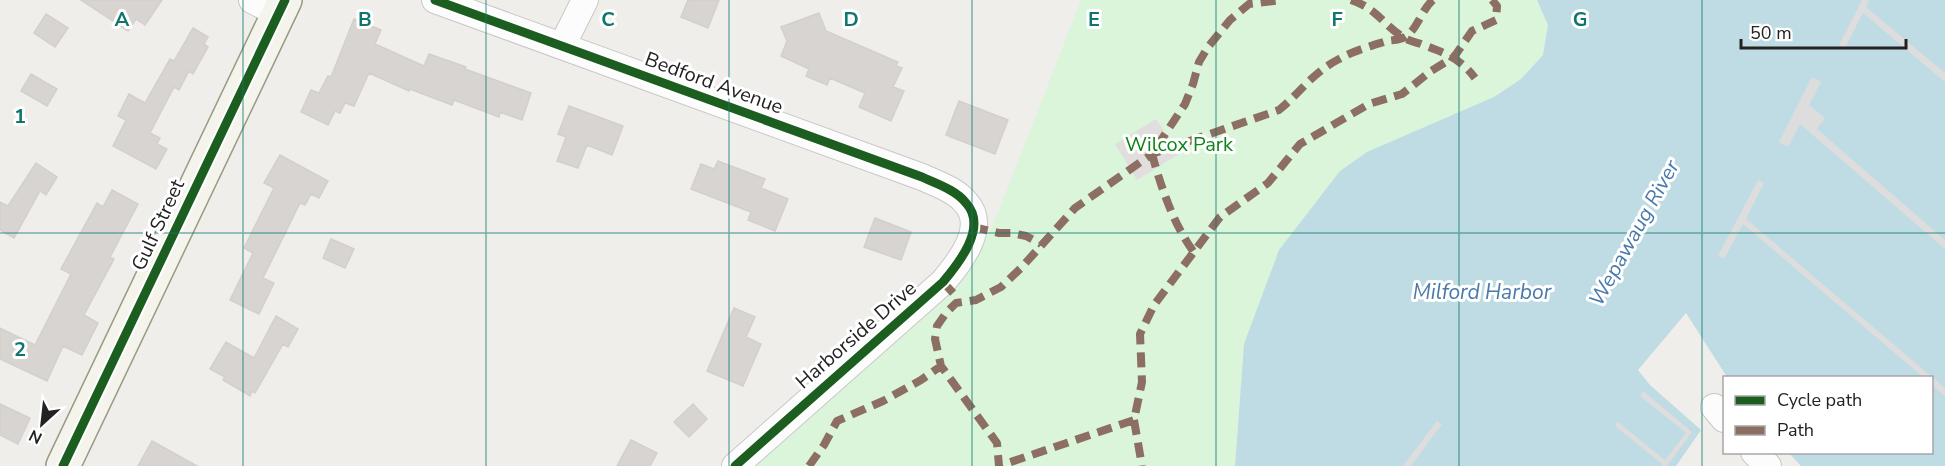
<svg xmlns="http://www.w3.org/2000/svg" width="1945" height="466" viewBox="0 0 1945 466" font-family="'Nunito Sans',sans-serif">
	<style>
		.park { fill: #daf5da }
		.parking { fill: #e0dfde }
		.water { fill: #bfdbe3 }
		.pier { fill: #dedddd }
		.building { fill: #d7d4d2; stroke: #d3d0cc; stroke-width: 1.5 }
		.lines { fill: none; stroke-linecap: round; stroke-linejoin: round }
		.minor-casing { stroke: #c9c8c7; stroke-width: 28 }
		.secondary-casing { stroke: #999a82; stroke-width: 36 }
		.minor { stroke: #fdfcfc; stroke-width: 26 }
		.secondary { stroke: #f4f4ed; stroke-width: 33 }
		.quiet { stroke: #8d6e63; stroke-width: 8; stroke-dasharray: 15 8; stroke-linecap: butt }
		.cycleway-casing { stroke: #fff; stroke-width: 13 }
		.cycleway { stroke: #1b5e20; stroke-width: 9 }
		.grid { fill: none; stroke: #0f766e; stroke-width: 1.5; stroke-opacity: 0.55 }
		.labels { text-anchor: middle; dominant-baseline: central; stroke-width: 6; stroke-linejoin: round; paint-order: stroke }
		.street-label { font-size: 20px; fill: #222; stroke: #fff }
		.park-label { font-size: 20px; fill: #0c8416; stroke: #fff }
		.water-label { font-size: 21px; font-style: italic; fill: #4a7aab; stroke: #fff }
		.grid-label { font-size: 20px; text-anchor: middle; font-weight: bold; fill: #0f766e; stroke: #fff; stroke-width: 6; stroke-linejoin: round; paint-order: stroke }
	</style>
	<rect width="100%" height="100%" fill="#f0eeeb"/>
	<path class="park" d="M1081,0h456l11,25 -5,30 -22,24 -27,18 -250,247 -9,122h-480l169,-148 38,-37 18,-28 17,-38z"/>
	<path class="parking" d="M1156,119l23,35 -42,26 -22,-36z"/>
	<path class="water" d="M1537,0h408v466h-144l-12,-13 143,-1v-74l-205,-1 -41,-64 -48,57 12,15 51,45 -25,36h-441l9,-122 35,-94 61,-79 27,-19 127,-55 27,-18 22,-24 5,-30z"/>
	<path class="pier" d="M1862,0h7l-3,7 79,66v9l-82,-69 -18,35 -6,-3z
		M1812,77l9,5 -12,23 16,13 -8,11 128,111v9l-145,-125 -12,23 -9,-5z
		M1758,180l6,3 -18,36 199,169v8l-13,-11v-7l-9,-1 -180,-153 -19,35 -6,-3z
		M1643,391l49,41 -25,34h-6l1,-2 -47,-38 3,-4 47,38 21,-27 -46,-37z
		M1437,421l5,3 -31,42h-8z"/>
	<path class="building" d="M81,0h81l-17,25 -9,-6 -8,12z
		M688,0h31l-11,28 -27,-11z
		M819,13l7,18 72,31 -2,4 6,2 -9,19 11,4 -13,30 -32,-14 6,-14 -35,-15 -3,7 -21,-9 3,-7 -28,-13 6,-15 -6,-14z
		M46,14l22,14 -13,19 -21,-14z
		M354,19l27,11 -6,14 49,22 5,-12 37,13 -1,2 66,24 -9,27 -22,-8 -1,5 -45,-17 -2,5 -42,-16 -1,2 -40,-18 -15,33 -9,-3 -5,10 -5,-2 -7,14 -27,-13 10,-22 8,3 9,-17 3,1z
		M193,28l15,9 -4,7 4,3 -15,27 -4,-3 -10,19 -5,-3 -24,46 10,5 -3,6 10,5 -11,20 -43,-23 13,-26 -8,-4 11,-22 16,9 25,-44 4,2z
		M31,74l26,15 -10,17 -26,-15z
		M959,101l49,19 -13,34 -49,-19z
		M569,106l54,20 -11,29 -25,-10 -9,23 -21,-7 9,-24 -8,-3z
		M280,155l48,26 -9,17 -8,-4 -6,11 -5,-2 -37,75 11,5 -15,31 -29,-14 23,-47 -9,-5 30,-60 -10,-5z
		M718,161l47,18 -4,9 27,11 -13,32 -27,-11 3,-8 -60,-23 10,-25 13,5z
		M36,163l21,14 -11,18 -6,-4 -26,47 -14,-8v-28l8,4z
		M112,190l26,14 -28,53 4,2 -30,56 14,8 -16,32 -19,-9 -16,35 -47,-22v-31l35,17 36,-71 -10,-5 36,-66 6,4z
		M875,218l36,14 -10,28 -37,-13z
		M331,239l23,10 -9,19 -22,-10z
		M734,308l21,9 -9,20 15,7 -18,42 -36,-15z
		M276,316l22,13 -10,18 -5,-3 -28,49 -3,-2 -2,5 -27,-16 2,-3 -15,-8 16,-27 28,16z
		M0,404l30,14 -12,26 -18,-9z
		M693,404l14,15 -18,18 -15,-15z
		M631,440l26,13 -7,13h-33z
		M152,441l45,25h-59z"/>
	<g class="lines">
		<defs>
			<path id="minor" d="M252,0l26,14
				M435,0l487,177c15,7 34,13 44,26 22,24 -7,60 -23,79l-208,184
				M562,46l23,-46
				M1714,407l10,12
				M1754,452l14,14"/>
			<path id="secondary" d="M63,466l222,-466"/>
		</defs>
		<use href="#minor" class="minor-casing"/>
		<use href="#secondary" class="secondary-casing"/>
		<use href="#minor" class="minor"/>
		<use href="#secondary" class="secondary"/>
		<path class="quiet" d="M1351,0c27,9 31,24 52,37 5,4 12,5 18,7 23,9 38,13 54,34
			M1433,0c-12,10 -15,29 -28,37 -5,3 -12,3 -18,4 -16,5 -34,10 -48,18 -27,14 -38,33 -60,51l-127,44 -77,54 -54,60 -20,19 -25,13 -20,3 -10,10 -9,13 -2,13 6,27 56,77 2,23 135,-46 8,-38 -2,-48 14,-29 66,-88 48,-34 32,-39 69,-40 33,-10 29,-23 23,-14 18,-26 24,-11 1,-14 -5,-6
			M973,227l26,6h13l14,3 15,8
			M1193,251c-20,-28 -32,-64 -41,-97l33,-50 8,-20 6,-22 9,-15 22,-27 19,-16 33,-4
			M943,282l11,12 2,9
			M1134,420l8,46
			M809,466l15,-21 13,-24 46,-20 38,-21 20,-14"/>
		<defs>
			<path id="cycleway" d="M435,0l487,177c15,7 34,13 44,26 22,24 -7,60 -23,79l-208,184
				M63,466l222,-466"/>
		</defs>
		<use href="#cycleway" class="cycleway-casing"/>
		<use href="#cycleway" class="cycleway"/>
	</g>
	<path class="grid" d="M243,0v466M486,0v466M729,0v466M972,0v466M1216,0v466M1459,0v466M1702,0v466M0,233h1945"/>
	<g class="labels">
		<g class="street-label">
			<text transform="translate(714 83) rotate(20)">Bedford Avenue</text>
			<text transform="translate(158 225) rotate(-65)">Gulf Street</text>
			<text transform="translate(856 335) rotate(-41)">Harborside Drive</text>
		</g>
		<g class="park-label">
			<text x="1179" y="144">Wilcox Park</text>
		</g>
		<g class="water-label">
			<text transform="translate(1634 233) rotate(-61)">Wepawaug River</text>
			<text x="1482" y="292">Milford Harbor</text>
		</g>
	</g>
	<g class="grid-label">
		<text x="122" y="26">A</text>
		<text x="365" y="26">B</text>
		<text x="608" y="26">C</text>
		<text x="851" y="26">D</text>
		<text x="1094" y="26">E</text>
		<text x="1337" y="26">F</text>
		<text x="1580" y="26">G</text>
		<text x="20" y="123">1</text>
		<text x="20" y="356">2</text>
	</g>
	<rect x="1723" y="376" width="210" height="78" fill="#ffffff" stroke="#a7a7a7" stroke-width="1.5"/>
	<rect x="1735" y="396" width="30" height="9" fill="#1b5e20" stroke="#a7a7a7" stroke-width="1.5"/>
	<text x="1777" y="406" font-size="18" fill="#222222">Cycle path</text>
	<rect x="1735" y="426" width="30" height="9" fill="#8d6e63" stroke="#a7a7a7" stroke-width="1.5"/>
	<text x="1777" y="436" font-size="18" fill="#222222">Path</text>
	<g transform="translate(42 424) rotate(207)" stroke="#ffffff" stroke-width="4.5" paint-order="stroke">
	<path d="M0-4.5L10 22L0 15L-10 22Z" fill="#222222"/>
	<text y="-9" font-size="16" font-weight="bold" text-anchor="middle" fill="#222222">N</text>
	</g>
	<path d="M1741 39v9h165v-9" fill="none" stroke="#222222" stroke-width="3"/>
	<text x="1750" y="39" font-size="18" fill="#222222" stroke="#ffffff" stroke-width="4.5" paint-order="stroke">50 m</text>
</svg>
